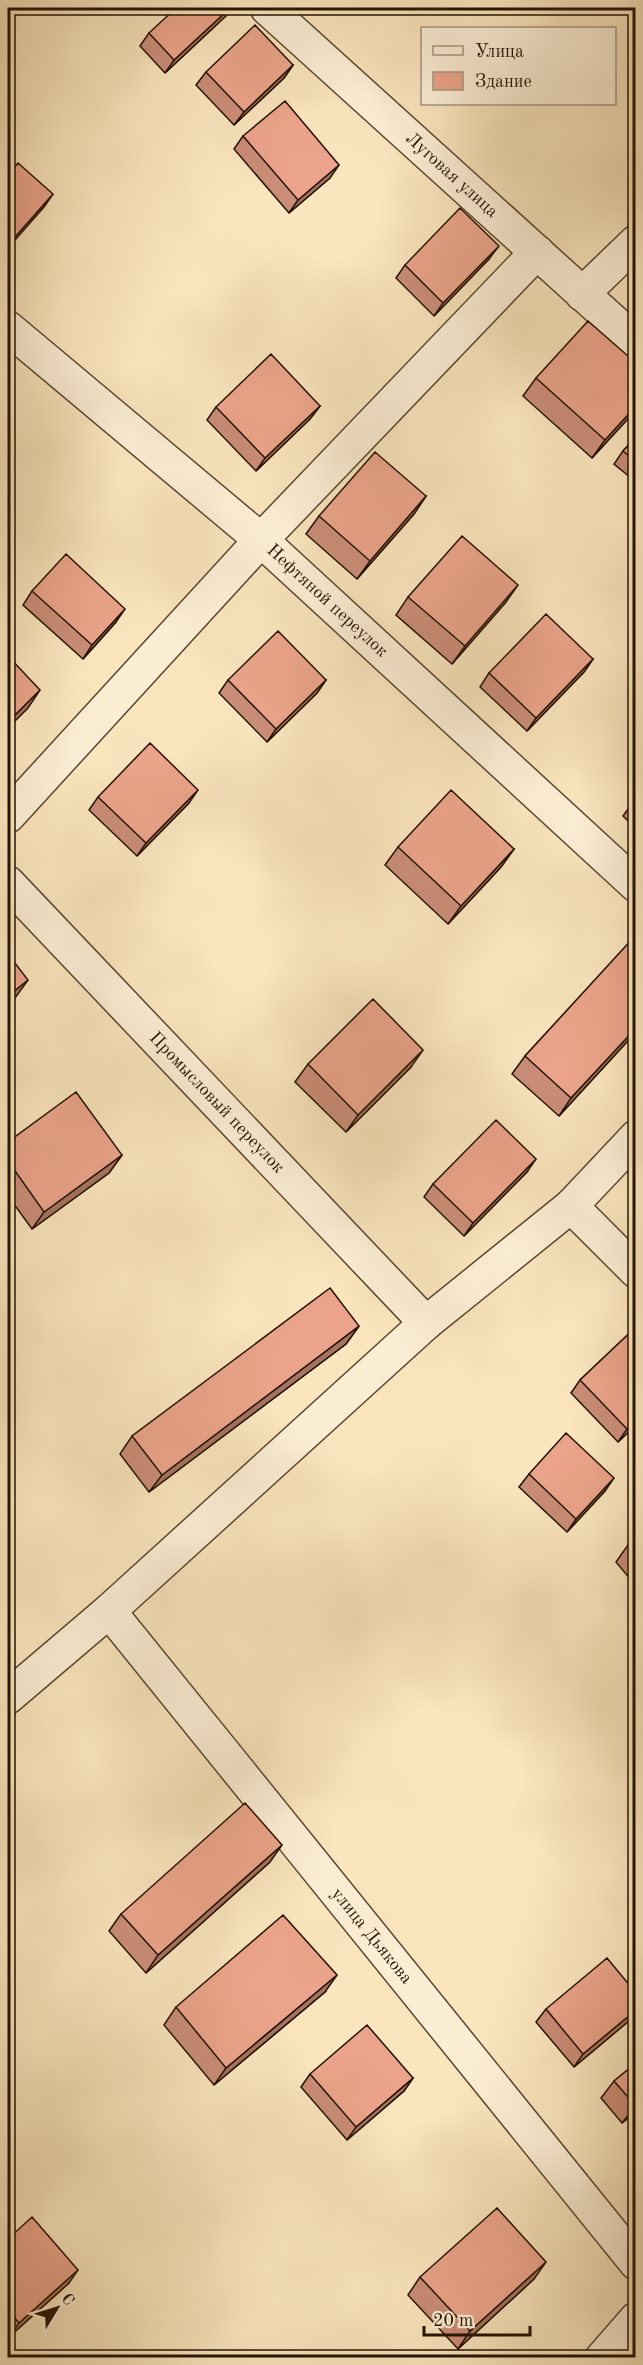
<svg xmlns="http://www.w3.org/2000/svg" width="643" height="2365" viewBox="0 0 643 2365" font-family="'Old Standard TT',serif">
	<style>
		.lines { fill: none; stroke-linecap: round; stroke-linejoin: round }
		.minor-casing { stroke: #5a4730; stroke-width: 36 }
		.minor { stroke: #fceed5; stroke-width: 33 }
		.wall { fill: #ca8d78; stroke: #241200; stroke-width: 1.5 }
		.shaded-wall { fill: #a47361; stroke: #241200; stroke-width: 1.5 }
		.building { fill: #eba48b; stroke: #241200; stroke-width: 1.5 }
		.labels { text-anchor: middle; dominant-baseline: central; stroke-width: 4.5; stroke-linejoin: round; paint-order: stroke }
		.street-label { font-size: 18px; fill: #241200; stroke: #fceed5 }
	</style>
	<rect width="100%" height="100%" fill="#fae5be"/>
	<filter id="stains"><feTurbulence type="fractalNoise" baseFrequency=".00333" numOctaves="4"/><feColorMatrix values="0 0 0 0 .2 0 0 0 0 .09 0 0 0 0 .02 0 0 0 .5 -.17"/></filter>
	<radialGradient id="worn" r=".72"><stop offset=".6" stop-color="#630" stop-opacity="0"/><stop offset="1" stop-color="#630" stop-opacity=".3"/></radialGradient>
	<g class="lines">
		<defs>
			<g id="minor">
				<path id="s1" d="M267,8l369,334"/>
				<path d="M582,294l54,-52"/>
				<path id="s2" d="M8,328l253,212 375,345"/>
				<path d="M8,816l253,-276 276,-288"/>
				<path id="s3" d="M8,883l418,440"/>
				<path d="M571,1206l65,65"/>
				<path id="s4" d="M109,1611l527,652"/>
				<path d="M8,1697l101,-86 317,-288 145,-117 65,-69"/>
				<path d="M602,2358l34,-39"/>
			</g>
		</defs>
		<use href="#minor" class="minor-casing"/>
		<use href="#minor" class="minor"/>
	</g>
	<path class="wall" d="M228,14l-63,59 -25,-27 9,-13z
		M293,65l-9,13 -50,47 -38,-40 10,-13z
		M243,136l87,42 -41,35 -55,-64z
		M489,259l-55,57 -38,-38 9,-13z
		M636,363v47l-44,48 -69,-62 13,-18z
		M320,406l-10,13 -54,52 -49,-51 9,-13z
		M636,437v45l-22,-18 9,-13z
		M426,496l-12,18 -57,65 -51,-45 13,-18z
		M32,591l84,31 -33,37 -60,-54z
		M408,597l98,5 -54,62 -56,-49z
		M593,659l-9,13 -57,59 -47,-44 9,-14z
		M228,680h98l-9,13 -50,49 -48,-49z
		M98,797l91,6 -52,53 -48,-46z
		M636,798v31l-13,-13z
		M398,847l116,2 -13,18 -53,57 -63,-59z
		M636,936v96l-77,84 -47,-42 13,-18z
		M308,1064l103,3 -65,65 -51,-50z
		M8,1142l114,13 -13,18 -77,56 -24,-33z
		M527,1172l-63,64 -40,-39 9,-13z
		M359,1326l-13,18 -197,148 -29,-38 12,-18z
		M636,1327v98l-18,17 -47,-49 9,-13z
		M529,1474l76,17 -38,41 -48,-45z
		M636,1538v48l-20,-24 12,-17z
		M270,1862l-124,111 -37,-42 12,-17z
		M325,1992l-111,93 -50,-60 12,-18z
		M636,1993v22l-62,52 -38,-45 10,-13z
		M636,2063v49l-14,11 -21,-25 13,-17z
		M310,2074l103,4 -9,13 -57,49 -46,-53z
		M8,2239l61,44 -59,53 -2,-3z
		M420,2277l114,2 -76,70 -50,-54z"/>
	<path class="shaded-wall" d="M230,8h2l-4,6 -63,59 9,-13z
		M293,65l-9,13 -50,47 10,-13z
		M339,165l-9,13 -41,35 9,-13z
		M53,194l-9,13 -36,41v-3z
		M499,246l-10,13 -55,57 9,-13z
		M320,406l-10,13 -54,52 9,-13z
		M636,406v4l-44,48 13,-18z
		M426,496l-12,18 -57,65 13,-18z
		M518,585l-12,17 -54,62 13,-18z
		M125,609l-9,13 -33,37 9,-14z
		M593,659l-9,13 -57,59 9,-13z
		M326,680l-9,13 -50,49 9,-13z
		M40,690l-12,18 -20,20v-6z
		M198,790l-9,13 -52,53 9,-13z
		M514,849l-13,18 -53,57 13,-18z
		M28,980l-13,18 -7,6v-8z
		M636,1028v4l-77,84 12,-18z
		M423,1050l-12,17 -65,65 12,-17z
		M122,1155l-13,18 -77,56 12,-17z
		M536,1159l-9,13 -63,64 9,-13z
		M359,1326l-13,18 -197,148 13,-17z
		M636,1421v4l-18,17 9,-13z
		M614,1478l-9,13 -38,41 9,-13z
		M282,1845l-12,17 -124,111 12,-18z
		M337,1975l-12,17 -111,93 12,-17z
		M636,2010v5l-62,52 9,-13z
		M413,2078l-9,13 -57,49 9,-13z
		M636,2105v7l-14,11z
		M546,2262l-12,17 -76,70 12,-18z
		M78,2270l-9,13 -59,53 9,-13z"/>
	<path class="building" d="M176,8h54l-56,52 -25,-27z
		M255,25l38,40 -49,47 -38,-40z
		M285,101l54,64 -41,35 -55,-64z
		M18,163l35,31 -45,51v-70z
		M460,208l39,38 -56,57 -38,-38z
		M588,321l48,42v43l-31,34 -69,-62z
		M271,354l49,52 -55,52 -49,-51z
		M636,437v25l-13,-11z
		M375,452l51,44 -56,65 -51,-45z
		M462,536l56,49 -53,61 -57,-49z
		M66,554l59,55 -33,36 -60,-54z
		M546,614l47,45 -57,59 -47,-45z
		M278,631l48,49 -50,49 -48,-49z
		M8,656l32,34 -32,32z
		M150,743l48,47 -52,53 -48,-46z
		M451,790l63,59 -53,57 -63,-59z
		M635,936l1,92 -65,70 -46,-42z
		M8,954l20,26 -20,16z
		M373,999l50,51 -65,65 -50,-51z
		M76,1092l46,63 -78,57 -36,-51v-19z
		M496,1120l40,39 -63,64 -40,-39z
		M330,1288l29,38 -197,149 -30,-39z
		M636,1327v94l-9,8 -47,-49z
		M566,1433l48,45 -38,41 -47,-45z
		M636,1538v15l-8,-8z
		M245,1803l37,42 -124,110 -37,-41z
		M283,1915l54,60 -111,93 -50,-61z
		M607,1958l29,35v17l-53,44 -37,-45z
		M367,2025l46,53 -57,49 -46,-53z
		M636,2063v42h-1l-21,-24z
		M497,2208l49,54 -76,69 -50,-54z
		M32,2217l46,53 -59,53 -11,-13v-71z"/>
	<g class="labels">
		<g class="street-label">
			<text stroke="none"><textPath href="#s1" startOffset="249">Луговая улица</textPath></text>
			<text stroke="none"><textPath href="#s2" startOffset="420">Нефтяной переулок</textPath></text>
			<text stroke="none"><textPath href="#s3" startOffset="303">Промысловый переулок</textPath></text>
			<text stroke="none"><textPath href="#s4" startOffset="418">улица Дьякова</textPath></text>
		</g>
	</g>
	<rect width="643" height="2365" fill="none" stroke="#fae5be" stroke-width="30"/>
	<rect x="9" y="9" width="625" height="2347" fill="none" stroke="#241200" stroke-width="3"/>
	<rect x="15" y="15" width="613" height="2335" fill="none" stroke="#241200" stroke-width="1.5"/>
	<rect x="421" y="27" width="195" height="78" fill="#fceed5" stroke="#a69680" stroke-width="1.5"/>
	<rect x="433" y="46" width="30" height="9" fill="#fceed5" stroke="#a69680" stroke-width="1.5"/>
	<text x="475" y="57" font-size="18" fill="#241200">Улица</text>
	<rect x="433" y="72" width="30" height="18" fill="#eba48b" stroke="#a69680" stroke-width="1.5"/>
	<text x="475" y="87" font-size="18" fill="#241200">Здание</text>
	<g transform="translate(57 2308) rotate(52)" stroke="#fceed5" stroke-width="4.5" paint-order="stroke">
	<path d="M0-4.5L10 22L0 15L-10 22Z" fill="#241200"/>
	<text y="-9" font-size="16" font-weight="bold" text-anchor="middle" fill="#241200">С</text>
	</g>
	<path d="M424 2326v9h106v-9" fill="none" stroke="#241200" stroke-width="3"/>
	<text x="433" y="2326" font-size="18" fill="#241200" stroke="#fceed5" stroke-width="4.5" paint-order="stroke">20 m</text>
	<rect width="100%" height="100%" filter="url(#stains)"/>
	<rect width="100%" height="100%" fill="url(#worn)"/>
</svg>
